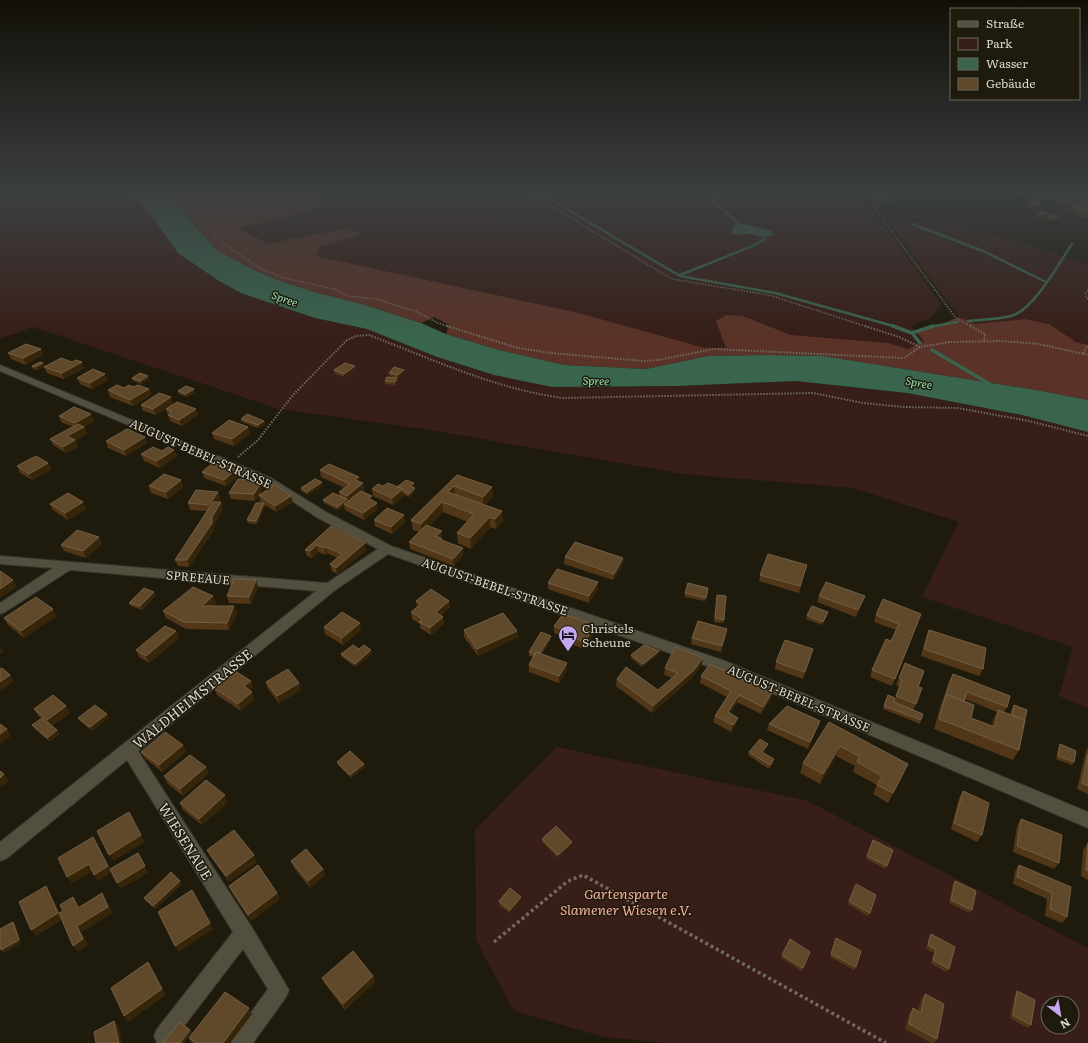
<svg xmlns="http://www.w3.org/2000/svg" width="1088" height="1043" viewBox="0 0 1088 1043" font-family="Literata,serif">
	<style>
		.green { fill: #371e18; fill-rule: evenodd }
		.forest { fill: #5a3227 }
		.water { fill: #39654e }
		.lines { fill: none; stroke-linecap: round; stroke-linejoin: round }
		.stream-far1 { stroke: #39654e; stroke-width: 2.5 }
		.stream { stroke: #39654e; stroke-width: 3.5 }
		.minor-casing { stroke: #37342d; stroke-width: 2 }
		.path-far2 { stroke: #6f6b5f; stroke-width: 1.5; stroke-dasharray: 1.5 1.5; stroke-linecap: butt }
		.path-far1 { stroke: #6f6b5f; stroke-width: 2; stroke-dasharray: 1.5 1.5; stroke-linecap: butt }
		.path { stroke: #6f6b5f; stroke-width: 3.5; stroke-dasharray: 3 3; stroke-linecap: butt }
		.minor { fill: #524f3e; fill-rule: evenodd }
		.wall { fill: #513717; fill-rule: evenodd }
		.shaded-wall { fill: #37250a }
		.building { fill: #60482a; stroke: #735f44 }
		.labels { text-anchor: middle; dominant-baseline: central; stroke-width: 3; stroke-linejoin: round; paint-order: stroke }
		.far-water-label { font-size: 11px; font-style: italic; fill: #97dfb7; stroke: #1f1b0c }
		.street-label { font-size: 12px; fill: #dad8ce; stroke: #1f1b0c }
		.poi-label { font-size: 12px; fill: #dad8ce; stroke: #1f1b0c; text-anchor: start }
		.near-street-label { font-size: 14px; fill: #dad8ce; stroke: #1f1b0c }
		.near-park-label { font-size: 14px; font-style: italic; fill: #f5ac98; stroke: #1f1b0c }
	</style>
	<rect width="100%" height="100%" fill="#1f1b0c"/>
	<path class="green" d="M0,191h129l26,30 23,32 41,28 22,12 74,25 52,11 70,28 57,18 58,12 126,-1 118,-5 111,12 115,22 66,17v276l-29,-12 14,-49 -151,-50 37,-75 -106,-34 -170,-14 -253,-44 -151,-21 -246,-82 -33,12z
		M308,191h470l28,8 18,-4 44,10 74,100 -14,14 -16,7 12,15 -16,8 -21,-6 -96,-8 -48,-19 -26,5 9,27h-21l-126,-35 -263,-57 2,-9 29,-19 -80,16 -28,-17 71,-16 14,-5z
		M901,221l62,4 76,23 26,10 23,6v81l-12,-3 -27,-18 -24,-5 -50,5 -16,-7 -68,-92z
		M557,747l251,54 280,147v95h-422l-62,-6 -90,-26 -38,-71 -1,-110zM1048,1003h24v24h-24z"/>
	<path class="forest" d="M170,191h138l17,15 -15,5 -70,17 27,16 80,-16 14,6 -42,13 -3,9 263,57 126,35h21l-10,-27 10,-6 17,1 48,19 97,8 20,6 16,-8 -7,-8 42,-16 16,7 50,-5 24,5 27,18 12,3v55l-52,-10 -213,-34 -52,-1 -63,1 -62,13 -82,-4 -65,-15 -53,-16 3,-9 -15,-8 -13,6 -59,-19 -48,-12 -39,-13 -25,-11 -32,-17 -21,-22z"/>
	<path class="water" d="M129,191h41l27,38 21,22 32,17 25,11 39,13 48,12 59,19 25,11 53,16 65,15 82,4 62,-13 63,-1 52,1 213,34 52,10v32l-66,-17 -115,-22 -111,-12 -118,5 -126,1 -58,-12 -57,-18 -70,-28 -52,-11 -74,-25 -22,-12 -41,-28 -23,-32z
		M738,223l31,7 6,4c-14,6 -16,0 -29,0 -6,0 -9,2 -15,0l2,-8z"/>
	<g class="lines">
		<path class="stream-far1" d="M536,191l144,85 95,17 122,34
			M719,191l-5,11 24,21
			M912,224l71,27 63,31
			M680,275l75,-30 11,-7
			M968,321c15,-2 32,-1 46,-6 21,-8 45,-52 58,-71
			M929,327l28,-5"/>
		<path class="stream" d="M893,326l19,7 8,10
			M912,333l21,-7
			M932,350l56,33"/>
		<defs>
			<path id="minor" d="M1027,191h10l51,15v4l-60,-18z
				M0,365l271,113 55,34 65,34 334,115 363,151v16l-373,-159 -327,-115 -54,37 -196,160 113,175 38,64 -3,7 -33,46h-22l3,-7 34,-47 -25,-40 -72,94h-14l-3,-7 3,-7 76,-97 -106,-172 -121,99 -6,2v-19l316,-251 -246,-21 -65,42 -5,2v-11l53,-35 -53,-4v-8l327,27 51,-34 -60,-31 -55,-36 -263,-111z"/>
		</defs>
		<use href="#minor" class="minor-casing"/>
		<path class="path-far2" d="M178,191l18,24 27,27 36,26 25,10 50,11 15,7 27,3 41,13 21,11 12,4
			M526,191l146,88 97,16 99,32
			M927,191l-53,14 1,4 81,109 16,9
			M1088,290l-2,3v5l2,1"/>
		<path class="path-far1" d="M447,326l71,22 33,5 92,8 16,-1 54,-11 191,9 16,-11 29,-5 52,-1 38,3 49,11
			M865,326l34,11 21,10
			M970,326l15,8 -1,8
			M1083,353l5,-8
			M238,457l20,-17 35,-45 54,-55 9,-4 13,-1c63,24 126,54 194,63l250,-5 50,10 41,4 54,1 71,13 59,15"/>
		<path class="path" d="M494,942l74,-61 15,-6 303,168"/>
		<use href="#minor" class="minor"/>
	</g>
	<path class="wall" d="M883,191h19l-1,2 -9,3 -9,-4z
		M998,191h22l6,2 -1,2 -4,3z
		M1041,191h19l5,1v-1h10l-4,2h17v10l-2,1z
		M867,194l21,1v2l-9,2 -13,-3z
		M1029,198h14l-1,2 -3,2 3,1 -1,2 -5,3 -7,-3 1,-2 2,-2 -4,-1z
		M1071,205l17,3v11l-10,-3 1,-1 -4,-1 1,-2 -7,-2z
		M1037,213h11l-1,2 -5,3 -6,-2z
		M1048,216h10l-1,3 -4,2 -6,-2z
		M41,349l2,6 -17,10 -15,-6 -3,-6z
		M43,363l2,3 -8,4 -4,-1 -1,-3z
		M44,367l40,1 -20,11 -17,-6z
		M334,370h21l-11,7 -9,-3z
		M404,370v3l-6,5 -8,-2 -1,-3z
		M77,378l31,2 -16,9 -12,-5z
		M132,378l17,1 -8,5 -8,-3z
		M385,381h13l-3,4 -10,-1z
		M133,387l16,2 2,6 -18,11 -23,-9 -2,-7z
		M178,391l17,1 -8,5 -8,-3z
		M173,404l-17,11 -13,-4 -2,-6z
		M166,409h30l2,6 -16,11 -12,-5z
		M59,416l35,5 -11,6h1l3,7 -12,6 3,7 -12,6 -13,-8 -3,-6 23,-12 -12,-5z
		M241,419l23,2 1,3 -7,4 -16,-6z
		M248,427l2,6 -16,13 -20,-7 -2,-6z
		M145,437l2,6 -21,13 -18,-8 -2,-7z
		M174,450l3,6 -17,12 -16,-7 -3,-7z
		M48,463l3,7 -19,10 -12,-7 -3,-7z
		M320,470l40,12 3,1 1,7 -2,1 10,9 6,9 -14,11 -19,-10 -1,-4 -6,4 -14,-7 -1,-3 17,-4 -1,-4 6,-4 -24,-11z
		M202,472l37,4 -13,10 -22,-8z
		M457,475l35,12 1,10 -8,8 17,6 1,10 -7,8 -6,-2 -19,22 -13,-6 -1,-10 11,-11 -25,-10 -14,14 13,12v3l21,7v7l-9,11 -44,-17 -1,-7 10,-10 -6,-2 -2,-10z
		M181,480l2,7 -15,12 -17,-6 -2,-7z
		M322,482v4l-14,9 -7,-4v-3z
		M414,483v4h-1l2,1v4l-6,5 -6,-3 1,2 -11,9 -20,-9 -1,-7 11,-3 14,1z
		M263,488l-4,7 34,7 -17,10 -11,-7v2l-8,17 -9,-1 -1,-3 16,-17 -3,-1 -1,-6 -4,5 -24,-2 -2,-6z
		M218,492l2,6 -3,4h4l2,7 -9,15v6l-25,37 -11,-1 -3,-6 32,-49 -17,-1 -2,-7z
		M83,502l3,7 -18,11 -15,-10 -3,-6z
		M404,515l1,7 -13,12 -17,-8 -1,-6z
		M331,526l35,24 -29,24 -5,-3 -2,-7 8,-6 -11,-5 -1,2 -8,-3 -6,6 -5,-2 -2,-6z
		M102,543l-16,15 -22,-7 -3,-6z
		M565,557l58,1v7l-10,15 -49,-16z
		M807,565l-8,28 -40,-12 1,-6z
		M256,580l2,6 -7,18 -22,-1 -2,-7z
		M598,582v7l-9,14 -41,-14v-6z
		M708,591l-3,10 -20,-4v-4z
		M156,595l-14,15 -11,-4 -2,-3z
		M213,596l3,7 -4,3 25,7 -8,17 -43,-1 -20,-11 -3,-7z
		M819,596h46l-9,21 -39,-15z
		M717,598l7,22 -1,3 -9,-1z
		M416,601h33l1,6 -9,8 2,2 1,7 -13,11 -11,-7v-4l-8,-5 -1,-7 6,-4z
		M921,614l-29,72 -22,-9 2,-7 19,-29 5,-11 -22,-8 2,-7z
		M807,615l20,1 -5,9 -16,-6z
		M57,616l-33,22 -16,-13 -4,-7z
		M554,626l41,6 -10,17 -21,-7v-5l-10,-4z
		M324,627l37,3 -18,15 -18,-11z
		M727,629l-6,23 -30,-8 1,-6z
		M464,630l53,1 1,6 -40,19 -14,-19z
		M929,630l54,39 -4,7 -58,-20 5,-19z
		M176,631l3,7 -30,25 -10,-6 -3,-7z
		M551,639l-9,15 25,16 -8,13 -30,-11v-7l4,-8 -4,-1v-4z
		M659,651l-1,3 -16,13 -11,-9v-3z
		M372,653l-16,14 -14,-10 -1,-3z
		M811,656l-8,23 -28,-10 1,-7z
		M905,663l13,24 -2,17 -3,6 8,10 -1,4 -37,-15 5,-14 6,7 5,-15 -3,-2z
		M702,664l-10,14 -40,35 -36,-27 1,-7 41,11 14,-12 -8,-3 1,-7z
		M953,674l54,33 -3,5 6,2 2,-6 2,-3 9,23 -4,22 -6,10 -79,-31 7,-25 3,-7 5,-16zM965,699l32,13 -4,8 -1,6 -21,-8 -7,-17z
		M701,676l69,24 -9,14 -24,-12 -7,11 6,11 -5,8 -18,-10 2,-6 12,-19 -27,-14z
		M266,682l35,8 -22,13 -11,-14z
		M253,687l-4,3 3,2 2,7 -13,12 -24,-16 -3,-7z
		M34,709l36,4 -18,13 5,4 2,4 -10,7 -15,-13 -2,-3 10,-7 -4,-2z
		M107,714l2,3 -17,14 -12,-10 -2,-3z
		M820,721l-12,28 -41,-19 2,-6z
		M829,722l74,52 -15,29 -15,-9 4,-9 -24,-13 2,-6 -19,-10 -16,28 -20,-11 3,-10z
		M768,744l-1,3 -4,5 10,11 -4,6 -21,-14 1,-3z
		M1060,744l14,18 -2,3 -16,-6 2,-11z
		M183,745l3,7 -24,20 -17,-14 -4,-6z
		M1088,747v47l-11,-5 9,-38z
		M337,762l28,5 -14,11 -13,-13z
		M209,773l-26,23 -16,-13 -3,-7z
		M963,791l19,44 -5,7 -26,-13 8,-31z
		M228,802l-26,23 -19,-15 -3,-7z
		M1021,819l38,44 -5,6 -41,-17 4,-26z
		M542,839l30,3v3l-14,13 -16,-16z
		M873,840l14,26 -2,3 -19,-10z
		M1088,843v37l-7,-4 2,-26z
		M207,850l50,12 -28,20 -19,-26z
		M291,861l34,14 -15,13 -16,-20z
		M1019,865l52,22 -4,30 -5,6 -17,-7 2,-17 -34,-15 2,-13z
		M180,881l2,3 -27,25 -9,-8 -2,-3z
		M955,881l17,29 -2,3 -21,-10 4,-19z
		M856,884l14,29 -2,3 -20,-12z
		M229,886l48,7 3,6 -29,22 -19,-29z
		M521,897v3l-11,13 -11,-8v-4z
		M931,934l18,35 -3,3 -15,-9 3,-10 -8,-4 3,-12z
		M836,938l20,29 -2,3 -24,-13z
		M790,939l20,13 -8,19 -21,-13z
		M373,976l2,6 -30,28 -20,-26 -3,-6z
		M1017,991l14,34 -3,3 -18,-10 5,-24z
		M925,994l12,45 -3,4h-3l-26,-14 4,-15 4,-6 5,3 3,-11z
		M249,1008l3,6 -22,29h-38l-3,-5z"/>
	<path class="shaded-wall" d="M900,191h2l-1,2 -9,3 1,-3z
		M1071,191h4l-5,3z
		M1026,193l-1,2 -4,3 1,-3z
		M888,195v2l-9,2v-2z
		M1043,198l-1,2 -5,3 1,-3z
		M1042,203l-1,2 -5,3 1,-3z
		M1048,213l-1,2 -5,3 1,-3z
		M1058,216l-1,3 -4,2 1,-3z
		M41,349l2,6 -17,10 -3,-7z
		M82,362l2,6 -20,11 -2,-6z
		M43,363l2,3 -8,4 -2,-3z
		M355,366v4l-11,7v-3z
		M404,370v3l-6,5v-3z
		M105,374l3,6 -16,9 -2,-6z
		M148,376l1,3 -8,5 -1,-3z
		M397,378l1,3 -3,4v-3z
		M149,389l2,6 -18,11 -3,-6z
		M194,389l1,3 -8,5 -1,-3z
		M171,397l2,7 -17,11 -3,-6z
		M196,409l2,6 -16,11 -3,-6z
		M91,414l3,7 -16,9 -3,-7z
		M264,421l1,3 -7,4v-3z
		M84,427l3,7 -17,9 -3,-7z
		M248,427l2,6 -16,13 -2,-7z
		M145,437l2,6 -21,13 -2,-6z
		M75,440l3,7 -12,6 -3,-6z
		M174,450l3,6 -17,12 -3,-7z
		M48,463l3,7 -19,10 -3,-6z
		M237,469l2,7 -13,10 -2,-6z
		M359,477l1,6 -5,-3z
		M181,480l2,7 -15,12 -2,-7z
		M262,481l1,7 -8,13 -1,-7z
		M322,482v4l-14,9 -1,-3z
		M363,483l1,7 -16,13 -1,-7z
		M414,483v4l-4,2v-3z
		M454,486l1,10 -7,-4z
		M492,487l1,10 -10,10v-10z
		M415,488v4l-6,5v-3z
		M403,489l1,7 -11,9 -1,-7z
		M218,492l2,6 -9,14 -2,-7z
		M291,496l2,6 -17,10 -1,-6z
		M372,496l1,6 -5,-4z
		M347,499l1,4 -4,1v2l-6,4v-3z
		M83,502l3,7 -18,11 -3,-7z
		M221,502l2,7 -9,15v6l-25,37 -2,-7 25,-43z
		M442,502l1,10 -21,22 -1,-10z
		M264,503l1,4 -8,17 -1,-3z
		M377,503l1,6 -14,11 -1,-7z
		M502,511l1,10 -7,8 -1,-10z
		M404,515l1,7 -13,12 -1,-7z
		M490,517v10l-19,22 -1,-11z
		M442,531v7l-5,5 -1,-7z
		M99,537l3,6 -16,15 -3,-7z
		M365,543l1,7 -29,24 -1,-6z
		M317,545l1,7 -6,6 -2,-7z
		M326,547l1,6 -1,2 -2,-7z
		M463,548v7l-9,11 -1,-7z
		M623,558v7l-10,15 1,-6z
		M13,580l4,7 -17,11v-9z
		M256,580l2,6 -7,18 -2,-7z
		M598,582v7l-9,14v-7z
		M154,592l2,3 -14,15 -2,-4z
		M213,596l3,7 -12,10 -2,-7z
		M865,596l-9,21 2,-7z
		M449,601l1,6 -14,12v-7z
		M234,606l3,7 -8,17 -2,-7z
		M53,609l4,7 -33,22 -3,-7z
		M828,612l-1,4 -5,9 1,-3z
		M443,617l1,7 -13,11 -1,-7z
		M360,623l1,7 -18,15 -1,-7z
		M595,625v7l-10,17v-7z
		M727,629l-1,6 -5,17 1,-6z
		M176,631l3,7 -30,25 -3,-7z
		M517,631l1,6 -40,19 -1,-7z
		M551,636v3l-13,20v-3z
		M0,647l3,5 -3,2z
		M371,650l1,3 -16,14 -1,-3z
		M659,651l-1,3 -16,13 1,-3z
		M703,658l-1,6 -10,14 -40,35 1,-7z
		M567,663v7l-8,13v-7z
		M10,675l4,6 -14,11v-10z
		M251,681l2,6 -7,6 -2,-7z
		M299,683l2,7 -22,13 -2,-7z
		M252,692l2,7 -13,12 -3,-7z
		M772,693l-2,7 -9,14 2,-7z
		M739,695l-2,7 -11,17 2,-7z
		M66,706l4,7 -18,13 -5,-6z
		M107,714l2,3 -17,14 -2,-4z
		M738,718l-2,6 -5,8 2,-7z
		M820,721l-12,28 2,-7z
		M7,729l4,7 -11,8v-10z
		M57,730l2,4 -10,7 -2,-3z
		M768,744l-1,3 -6,8 1,-3z
		M183,745l3,7 -24,20 -3,-7z
		M840,746l-4,10 -16,28 3,-10z
		M774,759l-1,4 -4,6 1,-4z
		M364,764l1,3 -14,11 -1,-3z
		M206,767l3,6 -26,23 -3,-7z
		M4,774l5,7 -9,7v-10z
		M225,795l3,7 -26,23 -3,-6z
		M129,812l16,30 -32,19 -4,-6z
		M93,837l4,7 15,28 -14,9 -4,-6z
		M572,842v3l-14,13v-3z
		M138,853l10,20 -27,16 -4,-6z
		M254,855l3,7 -28,20 -3,-6z
		M89,864l4,7 -21,12 -5,-6z
		M323,869l2,6 -15,13 -2,-7z
		M180,881l2,3 -27,25 -2,-3z
		M46,886l4,7 13,26 -27,17 -5,-6z
		M102,893l4,7 7,13 -31,19 6,13 -10,7 -5,-6 4,-20z
		M277,893l3,6 -29,22 -3,-6z
		M73,897l5,7 5,10 -5,-6z
		M521,897v3l-11,13v-3z
		M13,922l3,3 5,18 -17,10 -3,-3z
		M210,923l3,6 -34,23 -4,-6z
		M148,962l4,6 14,27 -38,27 -4,-6z
		M373,976l2,6 -30,28 -2,-6z
		M249,1008l3,6 -22,29h-7z
		M114,1021l5,6 3,16h-3z
		M190,1030l2,3 -8,10h-4z"/>
	<path class="building" d="M878,191l10,4 -9,2 -12,-3z
		M887,191h13l-7,2z
		M1008,191h12l6,2 -4,2z
		M1051,191h9l13,2 -1,1 -1,3z
		M1078,191h3l7,2v6l-16,-5z
		M1034,195l9,3 -5,2 -9,-2z
		M1034,201l8,2 -5,2 -7,-2z
		M1074,204l14,4v5l-8,-2 2,-1 -5,-1 3,-1 -9,-3z
		M1042,211l6,2 -5,2 -6,-2z
		M1052,214l6,2 -4,2 -6,-2z
		M26,344l15,5 -18,9 -15,-5z
		M61,358l11,4 4,-2 6,2 -20,11 -18,-6z
		M40,362l3,1 -8,4 -3,-1z
		M345,363l10,3 -11,8 -10,-4z
		M394,367l10,3 -6,5 -9,-2z
		M93,369l12,5 -15,9 -13,-5z
		M140,373l8,3 -8,5 -8,-3z
		M387,377l10,1 -2,4 -10,-1z
		M117,385l7,3 5,-3 4,2 5,-2 11,4 -19,11 -22,-10z
		M186,386l8,3 -8,5 -8,-3z
		M159,393l12,4 -18,12 -12,-4z
		M177,402l19,7 -17,11 -11,-5 4,-3 -6,-3z
		M74,407l17,7 -16,9 -16,-7z
		M247,414l17,7 -6,4 -17,-6z
		M229,420l19,7 -16,12 -20,-6z
		M78,424l6,3 -17,9 8,4 -12,7 -13,-8z
		M127,429l18,8 -21,13 -18,-9z
		M153,447l9,4 6,-4 6,3 -17,11 -16,-7z
		M36,456l12,7 -19,11 -12,-8z
		M215,461l22,8 -13,11 -22,-8z
		M329,464l30,13 -4,3 8,3 -16,13 -8,-4 11,-8 -30,-14z
		M164,474l17,6 -15,12 -17,-6z
		M457,475l35,12 -9,10 -29,-11 -6,6 54,19 -7,8 -5,-2 -20,21 -13,-5 17,-19 -32,-12 -21,22 -10,-4z
		M238,479l24,2 -8,13 -25,-1z
		M315,479l7,3 -15,10 -6,-4z
		M406,480l8,3 -4,3 5,2 -6,6 -6,-3v-2l-6,-2z
		M388,483l15,6 -11,9 -20,-9 6,-5 5,2z
		M275,485l16,11 -16,10 -16,-11z
		M196,490l22,2 -9,13 -21,-2z
		M361,491l11,5 -4,2 9,5 -14,10 -19,-9z
		M68,493l15,9 -18,11 -15,-9z
		M333,493l14,6 -9,8 -15,-7z
		M213,502h8l-9,15v6l-25,37h-12z
		M256,503h8l-8,18 -9,-1z
		M387,508l17,7 -13,12 -17,-7z
		M426,525l16,6 -6,5 6,3 -1,1 22,8 -10,11 -44,-17z
		M331,526l34,17 -29,25 -6,-4 12,-10 -16,-7 -2,1 -7,-3 -7,6 -5,-1z
		M77,530l22,7 -16,14 -22,-6z
		M575,542l48,16 -9,16 -49,-17z
		M768,554l39,11 -7,21 -40,-11z
		M557,569l41,13 -9,14 -41,-13z
		M0,571l13,9 -13,9z
		M234,579l22,1 -7,17 -22,-1z
		M826,582l39,14 -7,14 -39,-14z
		M688,583l20,5 -2,10 -21,-5z
		M193,587l20,9 -11,10h32l-7,17 -43,-1 -21,-11z
		M144,588l10,4 -14,14 -11,-3z
		M431,589l18,12 -13,11 7,5 -13,11 -11,-6 3,-3 -11,-7 10,-8 -5,-3z
		M717,595l9,1 -2,24 -9,-2z
		M36,597l17,12 -32,22 -17,-13z
		M883,599l38,15 -26,65 -23,-9 14,-31 5,2 8,-17 -23,-9z
		M812,606l16,6 -5,10 -16,-7z
		M342,612l18,11 -18,15 -18,-11z
		M503,613l14,18 -40,18 -13,-19z
		M563,614l32,11 -10,17 -21,-7 3,-4 -13,-5z
		M698,621l29,8 -5,17 -30,-8z
		M165,626l11,5 -30,25 -10,-6z
		M929,630l57,18 -3,21 -59,-20z
		M541,632l10,4 -11,17 -4,-1 -1,3 -6,-3z
		M785,640l28,9 -8,23 -29,-10z
		M353,645l6,4 5,-4 7,5 -16,14 -14,-10z
		M644,645l15,6 -16,13 -12,-9z
		M675,647l28,11 -10,13 -40,35 -36,-27 9,-12 32,23 20,-17 -13,-5z
		M536,652l31,11 -8,13 -30,-11z
		M905,663l19,8 -6,16 4,1 -6,16 -20,-8 6,-16 -3,-2z
		M710,664l62,29 -9,14 -24,-12 -11,17 10,6 -5,7 -18,-9 16,-25 -30,-15z
		M2,668l8,7 -10,7v-13z
		M288,669l11,14 -22,13 -11,-14z
		M235,671l16,10 -7,5 8,6 -14,12 -24,-16z
		M953,674l57,22 -3,11 -40,-15 -3,9 -18,-7z
		M946,694l28,11 -3,13 24,9 3,-17 27,10 -6,30 -80,-31z
		M53,695l13,11 -19,14 -13,-11z
		M888,695l7,3 -1,4 29,12 -2,6 -37,-14z
		M95,705l12,9 -17,13 -12,-9z
		M1014,705l13,5 -4,17 2,-7 -13,-5z
		M787,706l33,15 -10,21 -41,-18z
		M42,718l15,12 -10,8 -15,-13z
		M829,722l79,42 -15,29 -16,-8 5,-9 -25,-14 3,-5 -20,-11 -17,28 -20,-11z
		M0,724l7,5 -7,5z
		M165,732l18,13 -24,20 -18,-13z
		M760,739l8,5 -6,8 12,7 -4,6 -21,-13z
		M1060,744l16,7 -2,11 -16,-6z
		M350,751l14,13 -14,11 -13,-13z
		M1088,754v32l-6,-3z
		M190,755l16,12 -26,22 -16,-13z
		M0,771l4,3 -4,4z
		M206,780l19,15 -26,24 -19,-16z
		M963,791l26,12 -7,32 -28,-12z
		M129,812l12,23 -32,20 -12,-24z
		M1021,819l41,16 -3,28 -42,-17z
		M556,826l16,16 -14,13 -16,-16z
		M234,830l20,25 -28,21 -19,-26z
		M93,837l15,29 -14,9 -5,-11 -22,13 -9,-19z
		M873,840l20,10 -6,16 -20,-10z
		M1088,843v28l-2,-1z
		M306,849l17,20 -15,12 -17,-20z
		M138,853l7,13 -28,17 -7,-14z
		M258,865l19,28 -29,22 -19,-29z
		M1019,865l52,22 -4,30 -17,-8 2,-16 -35,-16z
		M171,872l9,9 -27,25 -9,-8z
		M955,881l21,10 -4,19 -21,-10z
		M856,884l20,11 -6,18 -21,-12z
		M46,886l12,27 -27,17 -12,-28z
		M510,888l11,9 -11,13 -11,-9z
		M192,890l18,33 -35,23 -17,-34z
		M102,893l6,14 -31,19 6,13 -10,7 -14,-33 4,-2 -3,-6 13,-8 5,11z
		M13,922l6,18 -18,10 -1,-4v-17z
		M931,934l24,13 -6,22 -16,-9 3,-10 -8,-5z
		M836,938l25,13 -5,16 -25,-13z
		M790,939l20,13 -7,16 -21,-13z
		M353,951l20,25 -30,28 -21,-26z
		M148,962l14,27 -38,27 -13,-28z
		M1017,991l18,9 -4,25 -18,-10z
		M225,992l24,16 -26,35h-27l-7,-5z
		M925,994l19,10 -7,35 -28,-15 4,-16 8,5z
		M114,1021l5,22h-23l-2,-11z
		M180,1022l10,8 -10,13h-17z"/>
	<linearGradient id="sky" x2="0" y2="1"><stop stop-color="#110f07"/><stop offset="0.57" stop-color="#3c3f40"/><stop offset="1" stop-color="#3c3f40" stop-opacity="0"/></linearGradient>
	<rect width="1088" height="337" fill="url(#sky)"/>
	<defs>
		<symbol id="hotel-pin" viewBox="-11 -11 22 30"><path d="M0 17L-7.5 6A9.5 9.5 0 1 1 7.5 6Z" fill="#c5a6f0" stroke="#1f1b0c"/><path d="M-6-4.5h1.5V1H6V5H4.5V3h-9V5H-6ZM-4 0a1.8 1.8 0 1 1 3.6 0ZM.5 0V-2.5h3Q6-2.5 6 0Z" fill="#111"/></symbol>
	</defs>
	<g fill-rule="evenodd">
		<use href="#hotel-pin" x="557" y="624" width="22" height="30"/>
	</g>
	<g class="labels">
		<g class="far-water-label">
			<text transform="translate(285 298) rotate(19)">Spree</text>
			<text transform="translate(596 380) rotate(1)">Spree</text>
			<text transform="translate(919 382) rotate(10)">Spree</text>
		</g>
		<g class="street-label">
			<text transform="translate(201 453) rotate(24)">AUGUST-BEBEL-STRASSE</text>
			<text transform="translate(198 577) rotate(5)">SPREEAUE</text>
			<text transform="translate(495 586) rotate(19)">AUGUST-BEBEL-STRASSE</text>
			<text transform="translate(799 698) rotate(23)">AUGUST-BEBEL-STRASSE</text>
		</g>
		<g class="poi-label">
			<text x="582" y="628">Christels<tspan x="582" dy="14">Scheune</tspan></text>
		</g>
		<g class="near-street-label">
			<text transform="translate(192 698) rotate(-39)">WALDHEIMSTRASSE</text>
			<text transform="translate(186 841) rotate(58)">WIESENAUE</text>
		</g>
		<g class="near-park-label">
			<text x="626" y="893">Gartensparte<tspan x="626" dy="16">Slamener Wiesen e.V.</tspan></text>
		</g>
	</g>
	<rect x="950" y="8" width="130" height="92" fill="#1f1b0c" stroke="#6a675a"/>
	<rect x="958" y="21" width="20" height="6" fill="#524f3e" stroke="#6a675a"/>
	<text x="986" y="28" font-size="12" fill="#dad8ce">Straße</text>
	<rect x="958" y="38" width="20" height="12" fill="#371e18" stroke="#6a675a"/>
	<text x="986" y="48" font-size="12" fill="#dad8ce">Park</text>
	<rect x="958" y="58" width="20" height="12" fill="#39654e" stroke="#6a675a"/>
	<text x="986" y="68" font-size="12" fill="#dad8ce">Wasser</text>
	<rect x="958" y="78" width="20" height="12" fill="#60482a" stroke="#6a675a"/>
	<text x="986" y="88" font-size="12" fill="#dad8ce">Gebäude</text>
	<g transform="translate(1060 1015) rotate(149)"><circle r="19" fill="#1f1b0c" stroke="#6a675a"/>
	<path d="M0-3L7 15L0 10L-7 15Z" fill="#c5a6f0"/>
	<text y="-6" font-size="11" font-weight="bold" text-anchor="middle" fill="#dad8ce">N</text>
	</g>
</svg>
